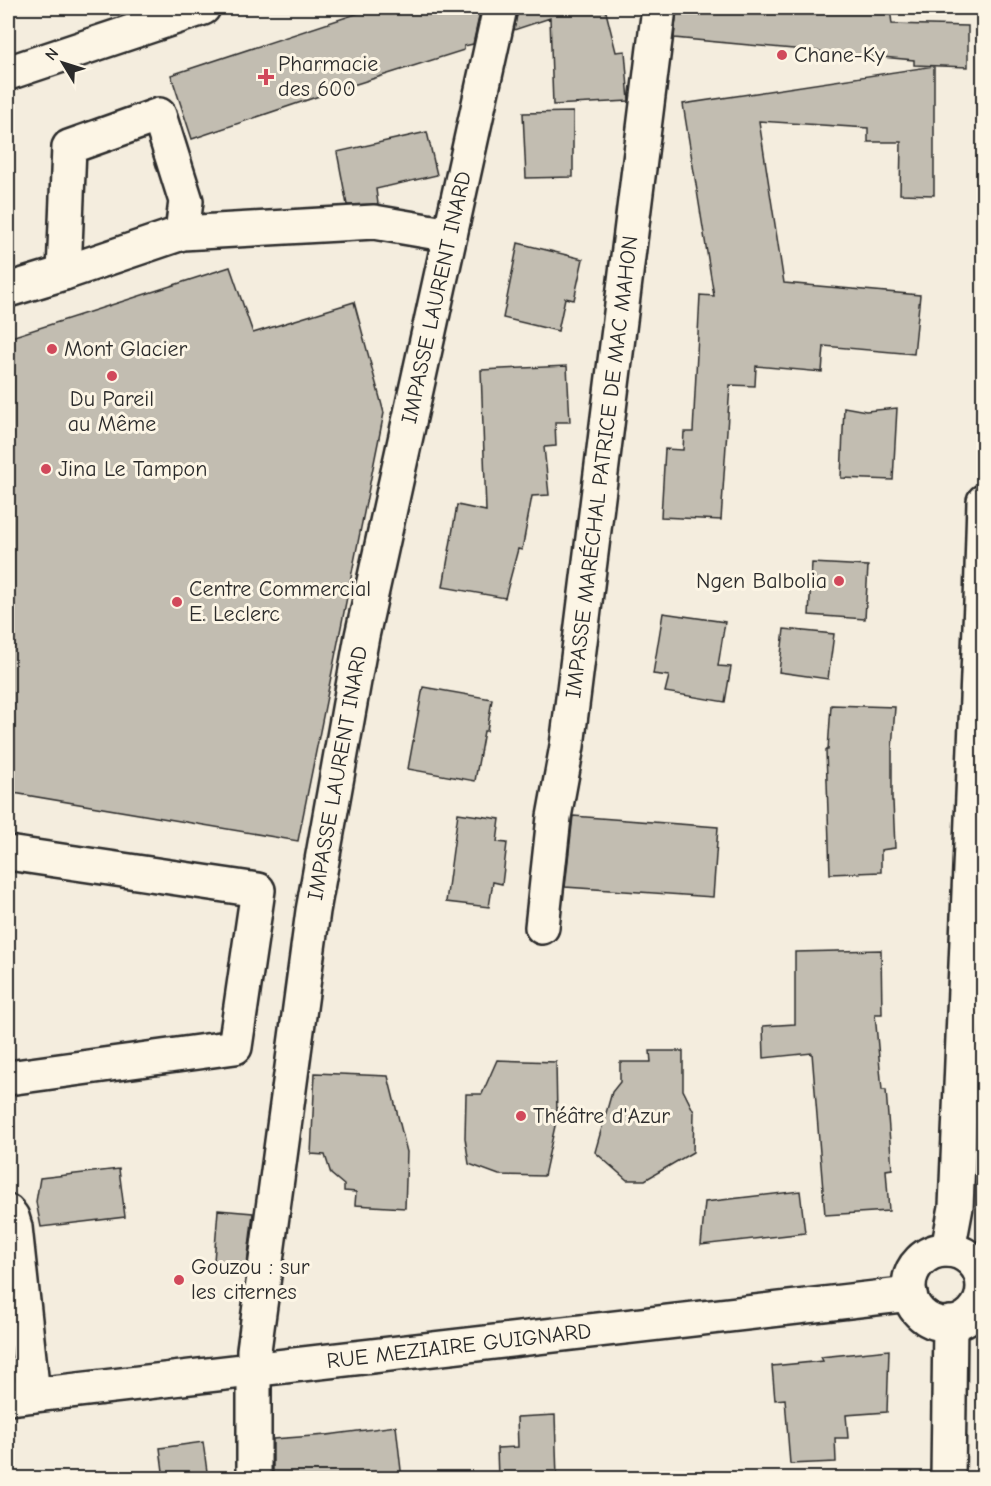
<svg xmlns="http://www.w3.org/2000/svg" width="991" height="1486" viewBox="0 0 991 1486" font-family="'Comic Neue',sans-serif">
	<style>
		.building { fill: #c2bdb1; stroke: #2b2b2b; stroke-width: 1.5 }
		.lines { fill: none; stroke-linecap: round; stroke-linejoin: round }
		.minor-casing { stroke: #2b2b2b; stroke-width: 38 }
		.major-casing { stroke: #2b2b2b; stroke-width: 38 }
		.minor { stroke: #fcf5e5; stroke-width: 33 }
		.major { stroke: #fcf5e5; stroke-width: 33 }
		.poi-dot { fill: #d1495b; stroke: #fcf5e5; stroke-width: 2 }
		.labels { text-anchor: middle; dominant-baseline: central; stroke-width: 6; stroke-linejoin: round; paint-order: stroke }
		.poi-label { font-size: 22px; fill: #2b2b2b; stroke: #fcf5e5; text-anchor: start }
		.street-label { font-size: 22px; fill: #2b2b2b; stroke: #fcf5e5 }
	</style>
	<rect width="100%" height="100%" fill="#f4edde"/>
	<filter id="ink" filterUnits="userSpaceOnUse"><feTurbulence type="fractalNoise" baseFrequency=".0167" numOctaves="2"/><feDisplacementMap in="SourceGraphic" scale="12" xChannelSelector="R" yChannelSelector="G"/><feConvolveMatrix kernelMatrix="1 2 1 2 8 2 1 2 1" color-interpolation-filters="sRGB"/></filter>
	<g filter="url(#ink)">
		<path class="building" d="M374,8h107l-8,36 -9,2v4l-133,42 -139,47 -21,-64z
			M518,8h87l11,44 9,-1 4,50 -76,4 -3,-87 -36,12z
			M677,8h213l2,16 76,2v41l-54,-2v-5l-240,-22z
			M934,66v129l-34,-1 1,-52h-33v-14l-109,-7 25,162 136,12 -6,59 -90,-8 -2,26 -66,-6 -1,20 -25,-1 -9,135 -60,-3 4,-68 18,1 1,-18h9l7,-137 14,1 -31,-192z
			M573,112v65l-47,1 -3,-65z
			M427,132l10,43 -61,14 2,15 -31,1 -10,-53z
			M518,243l65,16 -9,41 -9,-2 -7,33 -55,-13z
			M230,267l23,66 101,-31 30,111 -86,428 -290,-49v-454z
			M567,366l3,56h-15l1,24 -12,1 5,48 -17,1 -10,54 -4,-1 -13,49 -62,-11 14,-82 29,6 -5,-141z
			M844,407l22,4 31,-3 -4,72 -52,-2z
			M812,563l56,3 -3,53 -56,-4z
			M663,613l62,9 -7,44 13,1 -6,35 -60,-10 4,-16 -16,-2z
			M784,629l50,5 -6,45 -49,-7z
			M423,687l69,12 -5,32h-3l-9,50 -67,-12z
			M831,705l64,2 -3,42v52h1l2,47 -14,2v22l-51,2 -4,-124h2z
			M458,813l42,6 -3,23 10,1 -5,41 -9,-2 -4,25 -43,-5z
			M573,816l145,11 -5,70 -148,-10z
			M881,950l1,64h-7l7,76h4l6,79 -6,1 3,41 -64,4 -13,-162 -48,5 -1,-32 32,-2v-72z
			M650,1051h33v39l11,22 -1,40 -48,28h-18l-32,-28 17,-60 8,-10v-20h31z
			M497,1060l59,2 1,55 -13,59 -45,-1 -30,-11 -4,-26 1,-44h16z
			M315,1073l73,3 19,76 -2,56 -50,-3 1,-13 -12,-1v-6l-13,-11 -6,-19 -14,-1z
			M119,1169l6,48 -84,10 -5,-25 4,-24z
			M800,1191l5,42 -104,12 4,-43z
			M218,1210l35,3 -6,51 -33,-3z
			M889,1350l-2,62 -41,3 2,23h-13l1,24 -46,2 -5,-65 -10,1 -3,-34 51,-5 -2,-4z
			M555,1415l2,64h-59l-1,-31 21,-1 -1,-30z
			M396,1426l6,53h-129v-40l54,-4z
			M203,1442l5,37h-44l-4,-31z"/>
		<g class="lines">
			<defs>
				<g id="minor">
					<path d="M64,273l5,-126 90,-32 27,86 -4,32"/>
					<path d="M8,290l56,-17 118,-40 192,-11 76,13"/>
					<path d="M8,853l250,37 -23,157 -227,31"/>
					<path id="s1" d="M542,927l12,-110 13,-71 92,-738"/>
					<path d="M8,1212l4,5 3,10 18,168"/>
					<path d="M948,1250l8,-43 25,-605 3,-101"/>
					<circle cx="946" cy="1287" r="37"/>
					<path id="s2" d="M8,1398l902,-104"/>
					<path id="s3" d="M254,1478v-128l59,-439 49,-275 138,-628"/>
					<path d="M948,1478l2,-155"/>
				</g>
				<path id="major" d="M8,73l195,-65"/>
			</defs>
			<use href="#minor" class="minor-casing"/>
			<use href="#major" class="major-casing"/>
			<use href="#minor" class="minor"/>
			<use href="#major" class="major"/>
		</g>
	</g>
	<g class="poi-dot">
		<circle cx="782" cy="55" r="6"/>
		<path d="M263 68h6v6h6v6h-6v6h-6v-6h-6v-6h6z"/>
		<circle cx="52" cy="349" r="6"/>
		<circle cx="112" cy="376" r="6"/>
		<circle cx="46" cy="469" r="6"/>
		<circle cx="839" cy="581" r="6"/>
		<circle cx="177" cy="602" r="6"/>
		<circle cx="521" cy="1116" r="6"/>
		<circle cx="179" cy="1280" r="6"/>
	</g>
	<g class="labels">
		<g class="poi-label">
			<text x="794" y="55">Chane-Ky</text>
			<text x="278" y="64">Pharmacie<tspan x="278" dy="25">des 600</tspan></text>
			<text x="64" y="349">Mont Glacier</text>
			<text x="112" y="399" text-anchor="middle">Du Pareil<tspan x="112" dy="25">au Même</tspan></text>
			<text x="58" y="469">Jina Le Tampon</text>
			<text x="827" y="581" text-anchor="end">Ngen Balbolia</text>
			<text x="189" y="589">Centre Commercial<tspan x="189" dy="25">E. Leclerc</tspan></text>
			<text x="533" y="1116">Théâtre d'Azur</text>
			<text x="191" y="1267">Gouzou : sur<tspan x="191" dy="25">les citernes</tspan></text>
		</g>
		<g class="street-label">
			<text stroke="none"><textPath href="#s3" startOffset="1197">IMPASSE LAURENT INARD</textPath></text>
			<text stroke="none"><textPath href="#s1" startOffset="464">IMPASSE MARÉCHAL PATRICE DE MAC MAHON</textPath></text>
			<text stroke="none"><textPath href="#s3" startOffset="711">IMPASSE LAURENT INARD</textPath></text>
			<text stroke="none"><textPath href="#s2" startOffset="454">RUE MEZIAIRE GUIGNARD</textPath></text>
		</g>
	</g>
	<rect width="991" height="1486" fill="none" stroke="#fcf5e5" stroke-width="30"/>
	<rect x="15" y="15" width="961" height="1456" fill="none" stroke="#2b2b2b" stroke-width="2" filter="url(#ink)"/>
	<g transform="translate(63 63) rotate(308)" stroke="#fcf5e5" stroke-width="4.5" paint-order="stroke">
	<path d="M0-4.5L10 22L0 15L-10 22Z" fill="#2b2b2b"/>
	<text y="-9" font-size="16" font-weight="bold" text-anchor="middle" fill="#2b2b2b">N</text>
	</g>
</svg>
